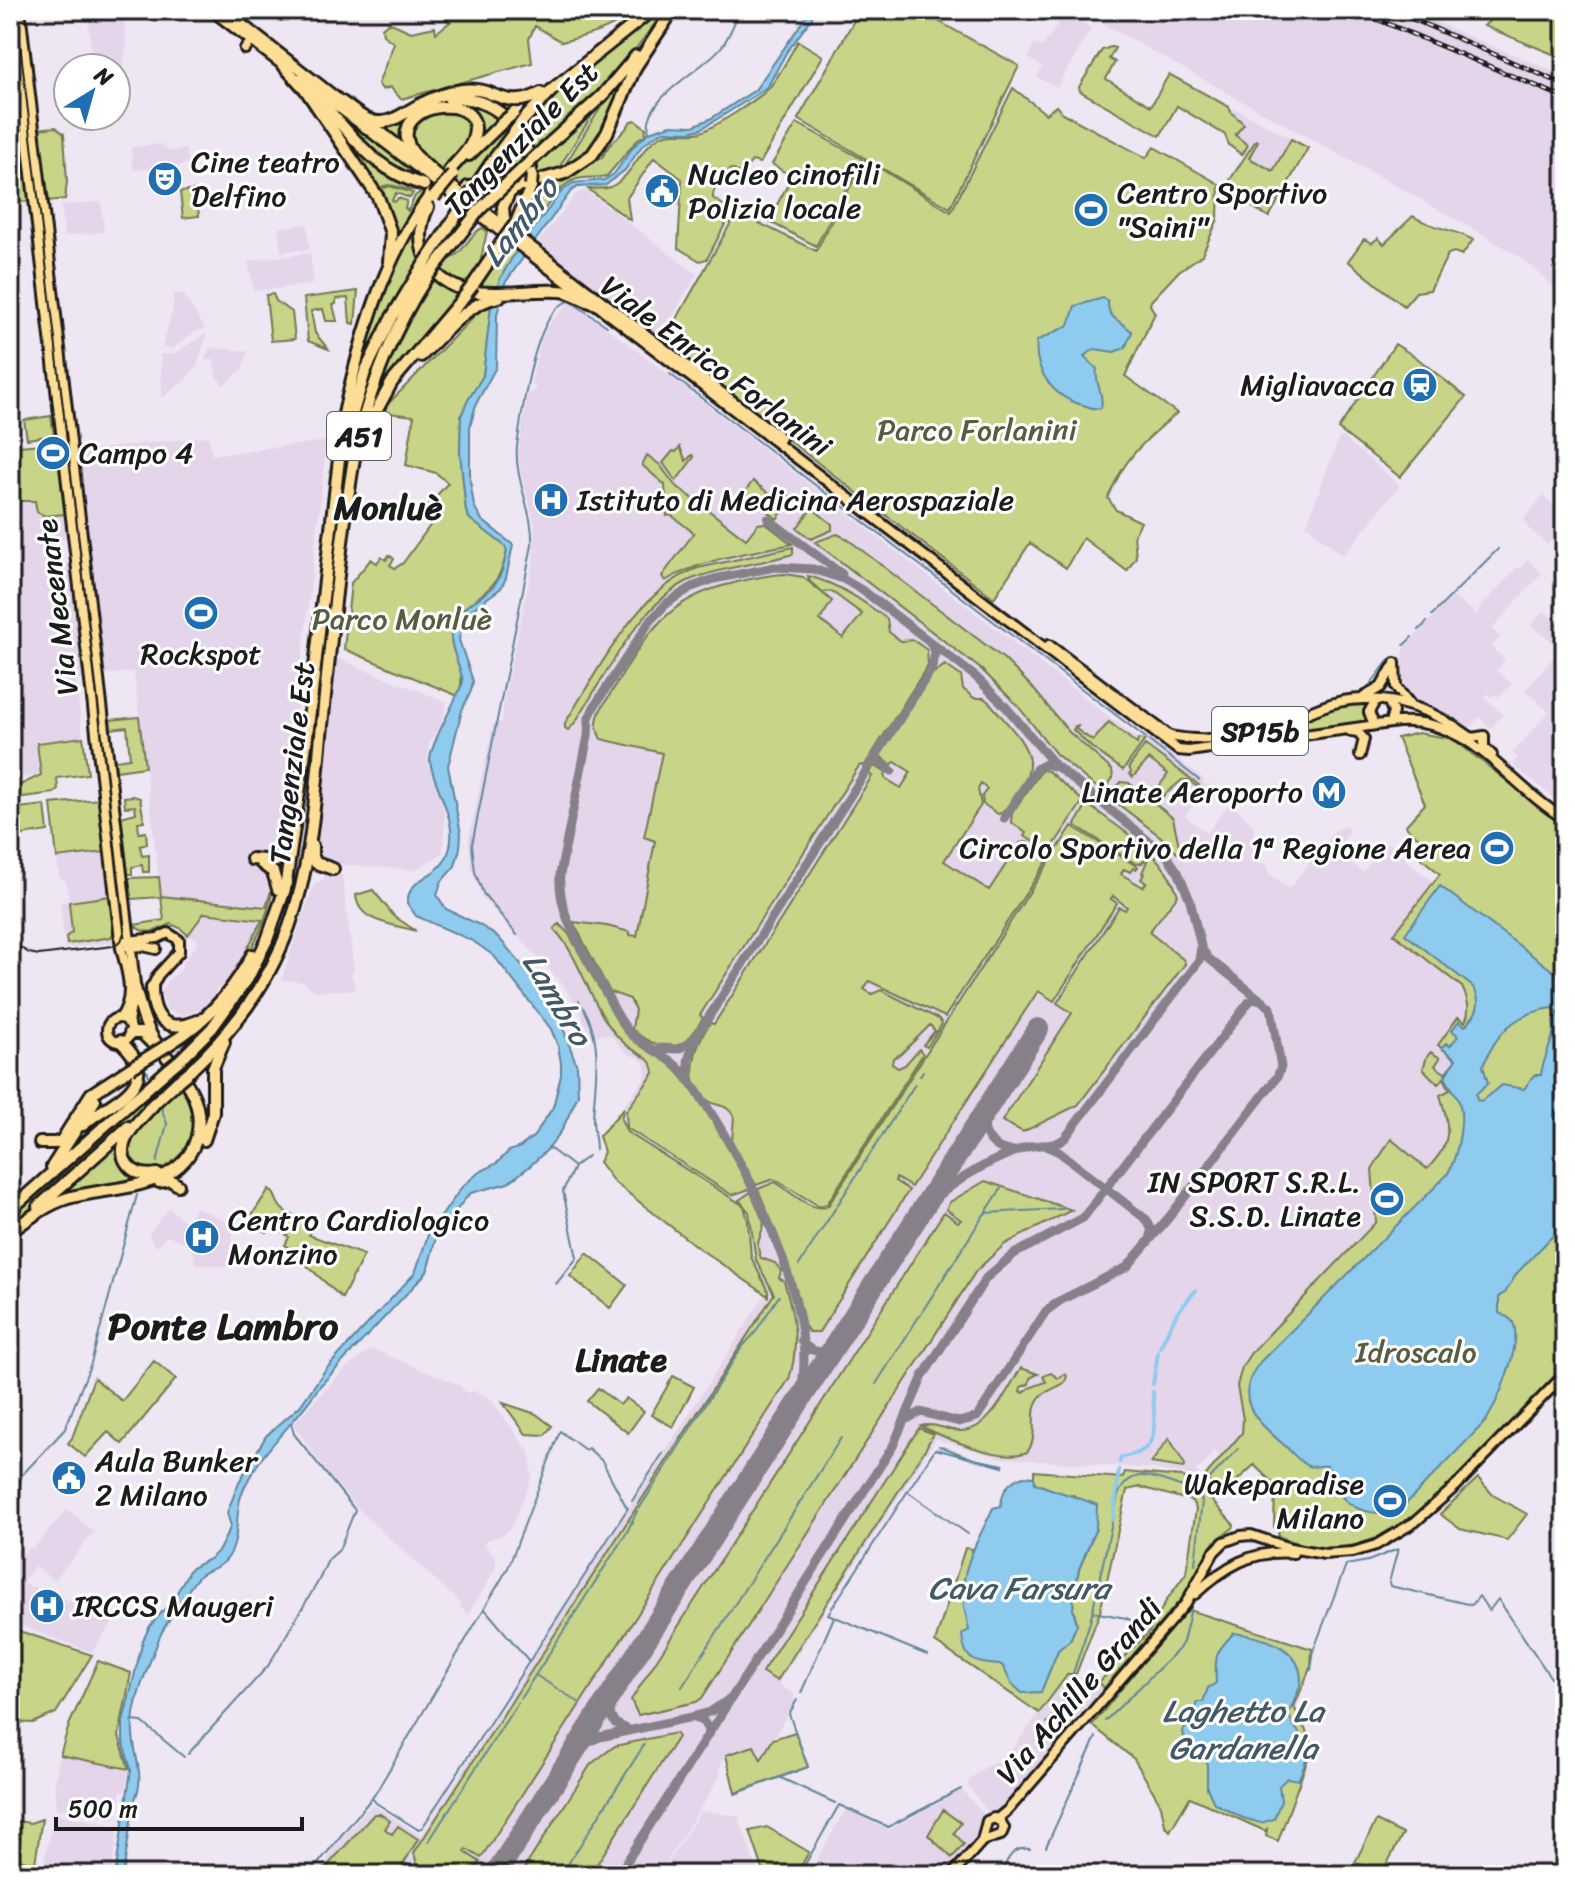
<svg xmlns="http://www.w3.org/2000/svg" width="1575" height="1885" viewBox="0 0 1575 1885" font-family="Sriracha,sans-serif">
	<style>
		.built { fill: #e4d5eb }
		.green { fill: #c8d487; stroke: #727852; stroke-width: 2 }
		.water { fill: #8fcbef; stroke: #61859b; stroke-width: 2; fill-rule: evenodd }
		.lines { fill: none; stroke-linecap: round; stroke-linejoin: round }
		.stream { stroke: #61859b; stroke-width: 2 }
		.canal { stroke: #8fcbef; stroke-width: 4 }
		.taxiway { stroke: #868188; stroke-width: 9 }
		.runway { stroke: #868188; stroke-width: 22 }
		.major-casing { stroke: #1c1c1c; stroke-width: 14 }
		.highway-casing { stroke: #1c1c1c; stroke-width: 16 }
		.major { stroke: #fedd96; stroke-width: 8 }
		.highway { stroke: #fedd96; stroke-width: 10 }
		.tram { stroke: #1c1c1c; stroke-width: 2 }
		.rail-casing { stroke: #1c1c1c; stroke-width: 5 }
		.rail { stroke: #fff; stroke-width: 2; stroke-dasharray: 6; stroke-linecap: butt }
		.highway-bridge-casing { stroke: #1c1c1c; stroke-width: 16; stroke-linecap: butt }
		.highway-bridge { stroke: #fedd96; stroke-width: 10 }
		.labels { text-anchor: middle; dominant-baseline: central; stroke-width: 6; stroke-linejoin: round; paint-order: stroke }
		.shield { fill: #fff; stroke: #606060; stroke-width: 2 }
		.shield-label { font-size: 28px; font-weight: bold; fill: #1c1c1c }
		.street-label { font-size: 30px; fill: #1c1c1c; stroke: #fff }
		.poi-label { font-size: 30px; fill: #1c1c1c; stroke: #fff; text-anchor: start }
		.park-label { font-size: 30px; fill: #585c41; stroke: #fff }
		.water-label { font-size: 32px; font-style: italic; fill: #445966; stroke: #fff }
		.quarter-label { font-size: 34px; font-weight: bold; fill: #1c1c1c; stroke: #fff }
		.district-label { font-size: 38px; font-weight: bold; fill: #1c1c1c; stroke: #fff }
	</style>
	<rect width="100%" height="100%" fill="#efe6f3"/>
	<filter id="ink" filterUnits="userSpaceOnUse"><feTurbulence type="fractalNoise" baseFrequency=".0125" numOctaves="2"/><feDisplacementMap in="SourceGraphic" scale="16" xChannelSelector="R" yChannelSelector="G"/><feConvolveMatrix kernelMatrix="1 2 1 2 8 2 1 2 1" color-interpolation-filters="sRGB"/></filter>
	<g filter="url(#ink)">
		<path class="built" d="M88,10h29l6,10 4,23 -6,32 -5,1v-8h-24z
			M1078,10h328l159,66v221l-43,-39 -52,-31z
			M1066,12l25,17 -34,58 -20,-10 5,-10 -14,-9 6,-15 8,4z
			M1234,108l57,30 -17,36 -33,-22 -12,-17z
			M161,144l8,7 16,-2 4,14 -13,4 -43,3 -2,-23z
			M585,190l112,84 -39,67 -123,-95 42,-53z
			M101,202l3,30 -40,4 -3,-31z
			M307,224l3,25 -29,3 -3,-24z
			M310,253l4,31 -60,7 -6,-30z
			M173,294h10l22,35 -10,3 -23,17 -10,-2 11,-38z
			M569,303l7,1 115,88 -1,5 4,-2 444,344 3,1 4,-6 59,45 -1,4 3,3 2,-4 2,4 -11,11 -13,17v3l21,16 23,-31 23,24 5,37h9l1,9 21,17 47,-60 3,1 4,-5 7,6 -14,20 27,21 24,-30 19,15 1,5 27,20 -40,52 68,53 4,9 3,18 -4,9 -7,-6 -20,27 18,15 -6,31 -10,5 8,26v19l-11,19 -187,195 -8,79 -20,25 -9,-7 -8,13 -10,7 4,2 -4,5 -7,-3 -36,-6 -151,-11 -65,-19 -158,245 16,10 1,8 -35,59 -5,-15 -30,9 -6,15 2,5 -63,100h-345l13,-12 6,-14 40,-45 49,32 344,-542 -68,-47 -83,-65 -10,-11 -5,-9 5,-10 -5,-16 47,-59 -2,-16 -17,-8 -18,-19 -19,2 -11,-27 -19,-28 -77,-82 -12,-34 -2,-27 24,-113 9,-4 2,-24 29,-134 2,-38 -13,-47 -4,-24 10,-62 4,1 4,-5 -5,-4 8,-37 5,-14 8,-13z
			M204,334l2,2 -9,30 -12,14 -23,18 -2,-44h14z
			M212,348l36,3 -6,18 -18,16 -8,-8 -2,-17h-9l3,-9z
			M209,436l3,19 115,-14 -44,386 -6,30 3,5 -13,45 -106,-11 -27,-224 -36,3 -25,-223z
			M1343,437l57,48 -57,71 -37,-31 33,-87z
			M1543,496l22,18v10l-17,21 -20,-17 -4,-9z
			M36,500l9,15 25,-2 -1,24 -10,3 3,24 15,-2 13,116 -14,4 7,55 -46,6 4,32 -31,4v-278z
			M1527,560l15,13 -50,56 9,8 -10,10 14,13 -9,10 16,14 -13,13 -4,-3 -3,3 -4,-3 -4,3 19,17 -12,14 -12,-11 -12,14 -26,-18 -35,-15 -6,-10 -1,-12 6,-29 42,-45 8,-4 23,17v-5l39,-43 3,2z
			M1544,611l21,19v14l-4,5 -30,-24z
			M1554,657l11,10v140l-52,-42 5,-7 -6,-5 37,-41 -24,-22z
			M336,658l111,44 -7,27 -11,14 -2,16 18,53 -2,41 -29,17 -94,-7 -7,-9z
			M106,852l15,89 -56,7 -5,-45 9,-2 -3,-20 -7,-4 -2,-19z
			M324,875h18l12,94 -3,5 5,16 -42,1 -10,-9 -23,-2 33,-96 10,-5z
			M203,913l60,7 -33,63h-5l-8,6 -6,13 -7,6 -23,8 -14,-6 -6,-17 6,-12 15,-12v-5l15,-20v-5l-9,-4z
			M196,1207l37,17 -1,43 -37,-3 -3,-20 -25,-8 -11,11 -5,-8 -2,-6 20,-25 18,15z
			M373,1349l86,36 8,8 6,-2 17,7 40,55 2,24 -19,48 -8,9 -20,7v5l11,10v12l-28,47 -8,-8 2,-3 -98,-89 -35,-40 -36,-51 51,-54 24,-19z
			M67,1509l27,23 -40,49 -19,-15 -14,17 95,35 -24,34 -82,-30v-75l15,6 5,-6 4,1z
			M1068,1673l27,9 8,6 -105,124 -8,3 -22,-29 1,-6 19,-15 16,-5z
			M65,1756l64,13 -4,22h-4l-6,28 -59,-10 -1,-25 3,-21 2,-6z
			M962,1790l23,26v4l-3,11 -39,44h-135l38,-66 43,21z
			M701,1811l37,5 21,59h-99z
			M54,1813l59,12 6,-1 -8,51 -67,-12z"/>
		<path class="green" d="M435,10h199c-20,20 -46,25 -72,32l-27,-16 -6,13 3,24 -131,36 -11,-12 -7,3 -5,-6 16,-41 -11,-8 -1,-7 7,-6 22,10 24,-5 1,6 14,-11z
			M657,10h8l-53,70 -80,74 -11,-25c40,-46 93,-76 136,-119z
			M860,10h58l101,56 -69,142 -152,-89z
			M1500,10h65v49l-81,-33z
			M798,41l25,15 -63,107 -8,-2 -11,13 -10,-5c-8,5 -19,20 -18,29l19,13 -25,48 -7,2 -22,-13 4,-69 -28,-21 -27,40 3,22 -42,-31c6,-1 13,0 19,-1 23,-6 31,-39 52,-51 12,-8 28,-1 42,-5 12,-4 59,-34 68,-44 11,-13 20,-32 29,-47z
			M1111,47l4,1 -6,11 6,3 -9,17 45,27 18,-32 60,33 2,5 13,12 -9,11 13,10 -6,10 -13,-10 -4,-10 -48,-29 -17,30 -80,-45 -1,-4 23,-37z
			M630,70l-32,74 -37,27 48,-77z
			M1013,88l33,26 10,-8 6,7 84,45 8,-11 65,37 -1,35 -16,36 -23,16 -28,30 -1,4 5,8 -30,63 52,37c-34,30 -51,42 -69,85l8,12 25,12 -7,13 2,22 -9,14 -44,-33 -17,30 -36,-25 -36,55 -327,-251 8,-25 62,-110 79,39 49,-92 86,53z
			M455,99l23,4 23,19 -23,21 -17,-36 -45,8 -9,32 -30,-23 57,-21z
			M323,100l104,81 -4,8c-18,6 -29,-11 -46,0l-58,-86 68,63z
			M598,106l-42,66 -22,5 -1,-12z
			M454,107l17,16v18l-28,33 -23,-18 -11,-17 9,-22z
			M635,120l11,8 -1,7 -7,4 -31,37c-12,3 -22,0 -33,4 -17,6 -37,41 -48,56l-7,-6 32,-47 3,-2 9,1 28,-20 11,-4c7,-18 20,-20 29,-37z
			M797,123l65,36 -46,87 -48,-25 24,-44 -20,-13z
			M503,125h10l-46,67 -16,-12 23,-28z
			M56,127l8,7 3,48 -2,17 -16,2 -12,-72z
			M518,132l10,26 -26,24 -20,2z
			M1291,139l17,9 -39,69 -43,-26 -2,-2 32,-49 2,1 -9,17 24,13z
			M10,169l8,4 2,6 8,1 3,22 -14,-1 -7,-4z
			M431,185l3,1 -39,66 -17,-61 11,-5 24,7 -3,5 -14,-5 -4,7 3,2 3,-4 9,3 -2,7 3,3 7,-15z
			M196,190l3,26 -16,2 -3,-26z
			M427,203l-4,54 -43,71 -25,56 16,-57 24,-65z
			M1413,216c17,12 42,13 60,24l-11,15 -8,-3 -6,2 -18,36 -14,2 -12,14 -56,-45 16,-22 8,4 6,-5 6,6z
			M482,228l5,3 -8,37 -14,20 -28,-18 8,-12 4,1c16,-6 19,-24 33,-31z
			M509,243l9,7 -13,20 -9,21h-20l22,-37z
			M10,264h4l6,68 -10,2z
			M434,274l29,17 -96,131c16,-53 38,-101 67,-148z
			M358,291l-3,33 -5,-1 -2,-25 -12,1v5l-3,1 4,16h-11l-3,-12 -12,2 4,22 13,16 -20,-8 -4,-43z
			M273,294l3,7 16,11 3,27 -24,2 -5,-46z
			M485,305l6,1 -8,70 -22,39 -1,37 6,59 3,7 36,28 2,5c-9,42 -25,39 -52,66 -6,30 14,52 3,79l-114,-47 7,-66 20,-24 6,4 4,-6 5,3 3,-5 5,4 -4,6 5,3 8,-5 36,-50 -11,-8 20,-22 -12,-10 -30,-8 8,-49 -34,-4z
			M1395,344l22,14 49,39 -66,80 -62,-48z
			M51,416l3,19 -27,4 -3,-19z
			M57,443l8,71 -20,2 -8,-4 -2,-11h-25v-35l9,-2 -1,-18z
			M680,447l6,14 6,-6 2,2 -18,24 -13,-18 10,-12 3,1z
			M647,455l13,10 14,19 72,55 12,-15 7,-1 27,21c-43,9 -88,14 -127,37l-3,-5 32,-43 -23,-18 -4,1 -2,-31 -23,-20z
			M753,481l28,22 8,-8 4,3 -16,21 -33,-26z
			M812,508l20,16v6l-21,9 -14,-11z
			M837,534l9,4 158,121 28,28 36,44 44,39 1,8 -9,13 -12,-7 -36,-30 -39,-49 -35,-35 -167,-128z
			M793,547v7c-33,10 -71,13 -103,26 -51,23 -86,99 -116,144l-6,6 -3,-2v-5c35,-54 70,-132 133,-155z
			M785,574l18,3 29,24 -12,19 23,18 19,-24 -31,-23 -8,1 -13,-10 -2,-6c31,8 54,24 79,43l2,13 12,9 12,-1 14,10 1,15 -63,100 -6,1 -159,249 3,3c-5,8 -9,16 -16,22 -16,14 -42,2 -55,-11l3,-19 -5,-11 -20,-7 -37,-70 34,4 23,6v3l7,1 18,-95 -11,-4 18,-84 -61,-14c-6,-11 -5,-19 0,-30 38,-59 55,-108 129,-125 18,-5 36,-9 55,-10z
			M945,665l16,11 2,13 11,9h10l6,5c38,45 59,58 12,110l-4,1 -15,-10 -1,-8 5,-7 -6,-5 -3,5 3,16 -37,56 45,29 31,-47 7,-1 18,12 2,7 -102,156 -76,-36 -5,8 8,5 9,-4 58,29 3,5 -15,23 -4,-2 12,-14 -5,-6 -29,29 -8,4 -1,6 6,4 7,-3 14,-16 4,5 -96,150 -8,2 -45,-27 -18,6 -24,-43 2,-26c-9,-14 -16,-8 -27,-16 -25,-19 -11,-57 3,-77l4,1 158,-248 -3,-2 5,-8 12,6 -1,6 16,10 10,-16 -16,-10 -4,3 -11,-9 52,-82z
			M1354,703l16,1v18l-153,20c47,-9 90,-30 137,-39z
			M139,717l6,50 -29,4 -1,-11 15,-2 -3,-31 -16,2 -1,-9z
			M1109,722l28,22 1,-5 7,1 -22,30 -31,-22 -19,-18 2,-4h3l-2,3 17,12z
			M1418,733l35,6 112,87v541l-138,140c-48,38 -90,53 -149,29l1,-6 -5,-3 1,-42 -21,-20 -32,30 -11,-10 -5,-10 36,-42 1,-14 -6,-33 5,-19 8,-13 126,-132 -4,-53 19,-30 36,30c26,-26 23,-41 13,-74l10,-5 -6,-12 -6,6 -15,-15 4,-13 4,-4 9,6 -5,8 10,7 11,-13 -18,-15 20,-28 7,5c6,-12 3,-23 -3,-35l-68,-53 46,-60 -19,-16 8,-11 -22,-19 -1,-3 19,-21 -28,-66z
			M83,737l5,37 -31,4 1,12 -4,3 -39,5 1,-11 25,-12 -4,-32z
			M1145,745l54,40 -2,2 -9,-7h-6l-21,18 3,-5 -6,-5 10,-14 -19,-15 -16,18 -4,-3 2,-2 -2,-5z
			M1042,770l6,1 35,30 -33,50 -26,-15 2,-3 -15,-11 1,-9z
			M1121,782l8,1 44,35 7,32 -3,3 -16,-16 -52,-40z
			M133,796l7,2 4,23 -6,1 1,11 7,-1 1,12 -7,2 2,10 7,-1v17h-6l-1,-7 -10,2v7h-4l-7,-57 15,-4 -1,-7 -10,1 -1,-10z
			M99,799l7,53 -49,6 -6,-54z
			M1087,804c33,25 78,49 91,91l-29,37 35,28 1,4 -107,141 -55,27 -21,-11 70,-108 -15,-10 62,-96 6,3 2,-3 -14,-11 -2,3 6,4 -63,98 -16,-10 -127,196 -15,-9 -1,3 14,9 -90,142h-10l-7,-10 -14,-57 -30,-76 17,-7c14,8 37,32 53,24l244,-380 66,41 -2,2 -3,-1 -3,4 -6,-3 -3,5 22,13 3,-4 -5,-4 3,-5 -2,-1 7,-17 -7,7 -6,1 -61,-39z
			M45,805l3,26 -38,6v-28z
			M250,863l13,3 11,17c-6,37 -22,70 -44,100l32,-63 -58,-7 -16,22 -8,-7 -9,-4c-13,6 -25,13 -37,1l30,-5 -3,-23 -30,2 -2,-21 30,-1 2,19 105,11 7,-22 -14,-18 -10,-1z
			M373,890l21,26 22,15c-23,-7 -58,-8 -60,-36z
			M111,896l4,34 -4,7 -44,7 -1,-7 6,-5 -3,-30z
			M559,924l9,9 55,97c14,16 35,22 50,37 29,30 57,85 77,122l-18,6 -105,-67 -1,-17 28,-38c0,-16 -20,-20 -30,-30 -33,-30 -40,-82 -70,-114z
			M171,1072l5,7 -166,147v-10z
			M181,1085c26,36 6,93 -42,86 -4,-4 -10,-9 -13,-14 -11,-20 41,-60 55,-72z
			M188,1091c9,14 11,31 6,47 -16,55 -100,46 -145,66l77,-70c-5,15 -7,26 7,38 28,12 55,-10 61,-38 4,-15 0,-29 -6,-43z
			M624,1108l-3,11 6,13 117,74 4,15 3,36 17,34v5l-71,-49 -83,-65 -15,-20 5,-10 -5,-16z
			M985,1181l87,29 -67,34 -29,27 -274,427 -6,4 -58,13 -7,-15 313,-488 14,10 3,-2 -15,-11 4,-7z
			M269,1189c8,6 5,8 10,16 7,12 26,13 36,15l-6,15 55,20 -22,43 -57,-53 4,-8 -15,-11 -7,6 -19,-11z
			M751,1192l13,31c-3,17 -10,17 -3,35l14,5 6,8 -2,7 5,3c10,33 16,65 5,98l-308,479 -15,-9 -1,3 15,10 -9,13h-63l-5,-4 4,-7 7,8 3,-3 2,3 -5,-19 360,-559 -18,-34 -7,-48 -10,-12z
			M587,1253l40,32 -17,23 -40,-32z
			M154,1361l22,18 -54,65 -14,-12 -23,25 -17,-14 4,-5 22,-60 28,23z
			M1021,1368l17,6 -8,4 -1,6 -8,3 -1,4 4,2 5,-5 17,-6 -3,-6 8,-3 7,5 7,-4 2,2 -2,6c-7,6 -17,8 -23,13 -16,14 -1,41 -15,57 -26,11 -82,-14 -106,-26 12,-4 25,4 38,5 31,1 47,-40 62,-63z
			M673,1376l21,11 -21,40 -22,-12z
			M598,1388l22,17 6,-7 18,13 -16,22 -41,-32z
			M503,1403l33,11 16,12 -7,9 -19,-1z
			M919,1428l14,6 -7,14 -149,233 -15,-9z
			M1169,1438l16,27 -2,3 -32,-5z
			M1034,1471l88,7 3,-6 57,5 14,6 38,42 -1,3 -19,14 -30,54 -80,92 -5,-6 50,-50 17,-31 20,-28 10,-64 -4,-8 -52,-14 -13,3 -27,122 -24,62h-8l-29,39 -104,-71 30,-94 8,1 -8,28 -2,22 7,32 32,34 20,27 19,-1 17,-41 12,-10 7,-16 -4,-15 1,-15 5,-25 17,-41 -22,-33 -6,1 -34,-13z
			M1478,1478l15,17 34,19 -20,26 -47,-11 -20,-15z
			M1186,1609l126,40 -1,17 -17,41 19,38 -35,96 -12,-5 1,-7 -2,2 -75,-34 -20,34 -5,-6 -4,-20 -27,-46 -42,-34z
			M10,1628l82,27 -36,58 -23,10 -23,-1z
			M98,1661l33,12 -12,63 10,33 -69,-14 9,-30z
			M795,1732l13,35 -73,26 -9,-38 28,-9 7,14 12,-21z
			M675,1733l3,4 -88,138h-70l71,-111 24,-18z
			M943,1810l18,13 -7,10 10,11 -12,14 -24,-23z
			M374,1814h6l10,7 -5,8 7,5 6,-8 20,13 -21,36h-78z
			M42,1819l-7,44 -25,-6v-37l20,3z
			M1376,1821l27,13 -22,41h-7l-1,-4 -18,-9z
			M767,1827l42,25 -13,23h-31l-15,-44z"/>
		<path class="water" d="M808,10h4v8l-26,35 -18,33 -9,7 -58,36 -12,3 -25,-1 -12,7 -10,8 -17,24 -19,15 -28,2 -7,4 -66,92 -8,32 -1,52 -20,37 -6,23v53l4,26 8,14 31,25 -7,33 -5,10 -31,23 -9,17 -2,12 14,41 -2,10 -9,19 -14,56 13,68 -1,14 -5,18 -14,16 -4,13 9,14 34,16 19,13 38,45 26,45 14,38 1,29 -16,35 -13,18 -19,18 -22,17 -37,10 -5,5 -30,39 -9,35 -108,115c-24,38 -62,65 -78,109 -7,20 0,47 -15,64 -7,9 -18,9 -26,15 -6,5 -37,53 -40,61 -10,27 -25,58 -27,87 -3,27 15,52 1,78l-11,74h-8l16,-105 -8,-29v-19l20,-82 7,-14 24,-28 16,-29 21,-11 8,-8 12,-24 -4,-13 12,-31 27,-46 34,-30 26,-37 89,-96 13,-38 34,-48 16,-14 19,-10 12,-12 11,-4 14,-11 19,-29 8,-32v-12l-3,-17 -7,-17 -57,-73 -21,-15 -57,-25 -9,-13c2,-27 30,-25 39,-45 17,-33 -12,-68 -16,-97 -2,-12 27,-63 33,-79 -2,-15 -14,-35 -12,-50 3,-26 26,-29 42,-45 9,-11 11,-23 14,-36l-2,-5 -35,-27 -4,-8 -6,-59 1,-36 7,-16 15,-24 8,-70 9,-27 13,-23 49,-65 11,-8 31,-3 10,-6 19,-27 16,-15 22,-7 22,1 17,-7 45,-29 50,-72z
			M1103,298l5,3c-1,19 13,19 24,31l-7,16 -11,4 -19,-3 -11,7 13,13c-3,14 8,26 4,39 -8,2 -10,-1 -18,-3 -29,-7 -50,-34 -46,-64l32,-16 6,-19z
			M1440,886l125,94v9l-4,5 4,3v226l-48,50 -12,20 -6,3v17c6,3 13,5 15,12 7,22 -16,76 -28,96l-82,85c-22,11 -46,9 -64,-11 -6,-8 -6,-20 -13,-29 -6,-1 -13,2 -19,0 -8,-3 -17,-15 -24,-21 -28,-25 -53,-45 -24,-83l187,-187c10,-17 17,-51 13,-70 -2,-11 -12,-19 -15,-29l11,-17 -14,-11 4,-5 4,3 8,-10 -6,-6 7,-9 6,5c12,-12 18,-23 8,-39l-68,-53zM1552,1008l6,4 -5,10c4,15 -11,37 -12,53h-7l-10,14 -22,-4 -21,16 -4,-1 -1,-6 12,-11 -5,-17c13,-33 32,-53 69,-58z
			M1023,1476l11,1 1,6c21,9 41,13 62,22l-1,23 -17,41 -5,25 -1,15 4,15 -7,16 -12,10 -17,42 -19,1 -10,-9 -10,-19c-26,-1 -38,-3 -40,-31l7,-4c-2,-10 -5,-21 -6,-31 -2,-34 17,-62 30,-91l8,-2c1,-16 7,-24 22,-30z
			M1234,1633c26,3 66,13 67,46 0,10 -9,26 -13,36 16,28 27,33 10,65l-11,-2 -8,8 2,15 -7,18 -13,4 -18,-5 -29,-15 -7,-15v-26l-5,-8 -17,-11 -2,-12 8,-10 6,-19h6l5,-14 8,-5c-1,-27 -2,-30 18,-50z"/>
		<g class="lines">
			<path class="stream" d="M649,133c-8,-36 56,-63 74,-88 7,-10 12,-24 17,-35
				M670,374l476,364
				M1432,615l66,-66
				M1419,630l8,-8
				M1404,645l8,-8
				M1367,689l21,-28
				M1149,741l50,39
				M517,935l-34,-42 -8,-21 -3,-27 60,-300c2,-34 -18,-64 -15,-99 5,-31 17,-139 53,-145l37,25
				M579,1001c26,36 16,77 14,118 0,10 3,21 3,31
				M147,1071l3,7
				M920,1076l3,-5
				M548,1147l26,20 14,-11
				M157,1162l10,-38 -6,-17
				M986,1212l15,-23
				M799,1265l116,-181
				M556,1284l21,-26 -14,-67 11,-24
				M1564,1382h1
				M876,1384l109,-171 78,-4
				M939,1446l35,13 30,6
				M1210,1478l28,-29
				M908,1492l60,42
				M632,1501l31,-48
				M639,1509l103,-162 12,-13 25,-38
				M10,1539l3,-32 9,-32 43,-46 26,-66 46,-168
				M1195,1564l7,-63 -4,-9
				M484,1608l45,53
				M1093,1612l33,6 22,11
				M927,1655l-99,-41 107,-165 68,18
				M1311,1670l3,-21 32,-84 22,-4 30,-12 -9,33 1,4 82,19 7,-9 10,15 9,-12 53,79
				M537,1676l43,27
				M682,1687l159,-249
				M801,1693l33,-76
				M520,1699l107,-167 10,-21
				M132,1721l10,1 42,35
				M1105,1721l73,-71 5,-8 8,-34
				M1047,1723l16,-20 27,-81 28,-127c17,-38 49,-8 79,-5
				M188,1754l80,-88 51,-86 9,-20 11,-10 16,-40 -61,-76 -3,-11
				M781,1778l54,25
				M735,1794l73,-27 -19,-53 8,-14
				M372,1798l4,5 41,26 5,-1 206,-320
				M429,1841l89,-139
				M1046,1847l50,-110
				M305,1875l12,-10 58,-71 133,-226 52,-137 25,19 3,-2 14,13 25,47
				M561,1875l83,-130
				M799,1875l40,-70 49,22 73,-38
				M1000,1875c7,-14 11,-29 30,-26"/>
			<path class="canal" d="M1160,1347l17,-34 19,-23
				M1153,1384l5,-32
				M1120,1462l1,-5c41,-4 33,-32 32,-65
				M1113,1520l6,-50"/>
			<path class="taxiway" d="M768,519l74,55
				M871,763l7,-2 14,10
				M1004,818l32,-49 10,-5 10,3
				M659,1048l20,1 14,-9
				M690,1079l-2,-18 6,-21 238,-372 3,-16 -5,-10
				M987,1109c-9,22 4,43 29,42
				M1048,1147l11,5 88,68 5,11 -2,9
				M801,1340c12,17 28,14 38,-1
				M789,1417c7,-13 13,-26 14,-40 10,-85 -65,-231 -115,-298 -18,-25 -38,-27 -57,-45 -12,-13 -20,-31 -28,-47 -19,-34 -46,-72 -43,-113l28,-138 1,-18 5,-11 56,-86 17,-18 25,-16 22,-8 61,-12 38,2 30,10 22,13 111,85 30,30 49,58 112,91 11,16 12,28 11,46 -2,15 -134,177c-13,11 -26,4 -41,10 -39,14 -81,38 -107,70
				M905,1420l16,-8 38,10 18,-5 69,-106 15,-11 66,-33 43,-51 107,-139 4,-10 -10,-59 -63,-50 -6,-9
				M614,1691l-4,24 5,8 12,6
				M695,1716l15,-4 18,-12
				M570,1758l19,-16 11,-5 92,-20 12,5 4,8 -1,6
				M618,1875l275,-429 30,-70 63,-98 28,-24 69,-36 166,-216 5,-3 9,1"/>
			<path class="runway" d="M495,1875l543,-846"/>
			<defs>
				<path id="major" d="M12,10l109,938c6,24 15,48 -1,70
					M20,10l115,974 -7,39
					M211,10l78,60
					M224,10l122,95
					M245,49l10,-12
					M300,78l878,672 11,1 209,-29c72,-6 111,64 167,97
					M367,121l46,35
					M430,169l351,269
					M1049,645l121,91c35,7 77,2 110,-11 20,-8 37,-18 58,-23 38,-9 87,3 118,26
					M1395,663l1,24 13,16
					M1364,697l17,-10 11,-19
					M1389,702l4,10 -3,11
					M1374,725l-5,-13 7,-12
					M1453,725l19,13 12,-2v11l8,8
					M1350,731l8,1 6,7 -4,16
					M126,941l32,-3 10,-5 11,7v12l-21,23 -6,12
					M129,947l14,-1 13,3
					M107 1030a12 12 0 1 1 24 0a12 12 0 1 1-24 0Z
					M1323,1554l30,-2 23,-7 39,-23 41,-36 109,-112
					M1195,1594c29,-27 58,-45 98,-41
					M997,1819l11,-9 178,-207 28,-51 10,-10 16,-6 11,-1 39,13 35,6
					M952,1875l30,-34 5,-20 7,-3 7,4 3,6 -3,7 -19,6"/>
				<path id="highway" d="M285,67l20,22 73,108 13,36 -2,29
					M315,96c37,37 55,73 109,89
					M449,98c44,-2 76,27 82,70
					M342,102c11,8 25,21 39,20 14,0 27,-12 40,-18 12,-6 27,-12 41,-14 33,-5 42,23 79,3
					M524,119l29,-30 99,-79
					M550,143l52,-47 34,-40
					M469,155l33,-32
					M434,173c-8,-8 -20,-16 -25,-27 -19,-46 84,-57 63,-4 -5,11 -16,20 -23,29
					M468,187l42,-5
					M428,207c-8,16 -10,37 -1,54 28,48 86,27 132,30 13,0 22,9 34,12
					M516,223l15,-37
					M520,238l-16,-19 -1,-12 6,-14 9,-7 47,-13 27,-18 15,-22 29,-67 37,-56
					M473,285l27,-40
					M421,356c22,-21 46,-54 78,-59
					M344,414c16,-75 40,-158 87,-220
					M365,432l27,-50 71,-84
					M312,846v9l4,8 17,6
					M252,859l24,2 11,-19
					M261,863l12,9 5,17
					M152,987c0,31 14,47 45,34
					M130,1033h12l10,10
					M171,1043c35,-22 62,-51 81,-88
					M181,1059l31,-31 36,-50 19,-38 18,-51 21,-144 33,-286 26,-87 27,-55 27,-45
					M190,1071c43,-40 79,-88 99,-144 22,-60 26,-128 32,-192 10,-96 19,-194 35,-289 15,-61 37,-117 71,-169
					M154,1104c-13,15 -43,39 -26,61 7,9 18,11 29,9
					M149,1108l29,-27
					M83,1125c26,-24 85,-40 37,-84
					M204,1140l9,-27v-45l11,-26
					M40,1143h15l7,-3 29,-46 40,-26
					M52,1167l43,-67
					M159,1182l11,-2 8,5
					M38,1207l90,-80
					M10,1210l159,-141
					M10,1232c18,-13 36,-27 58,-34 43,-12 116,-7 129,-62 3,-12 2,-24 -2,-36 -8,-22 -28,-41 -41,-60 -10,-16 -14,-34 -19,-52"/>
			</defs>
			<use href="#major" class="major-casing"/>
			<use href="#highway" class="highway-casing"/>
			<use href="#major" class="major"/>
			<use href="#highway" class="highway"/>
			<path class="tram" d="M10,941l19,12 10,2 74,-9 8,-5 4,-11 -109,-920"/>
			<defs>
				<path id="rail" d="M1355,10l210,88
					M1392,10l173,75"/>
			</defs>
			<use href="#rail" class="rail-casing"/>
			<use href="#rail" class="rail"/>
			<defs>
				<path id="highway-bridge" d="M502,123l12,-10
					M531,186l1,-12
					M434,197l19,-23
					M500,245l16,-22
					M419,272l72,-109 33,-44
					M427,277l53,-68 70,-66
					M463,298l10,-13
					M131,1068l40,-25
					M169,1069l12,-10
					M178,1081l12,-10"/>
			</defs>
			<use href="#highway-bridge" class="highway-bridge-casing"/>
			<use href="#highway-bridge" class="highway-bridge"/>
		</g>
	</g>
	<defs>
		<symbol id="theatre-disc" viewBox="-11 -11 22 22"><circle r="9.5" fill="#1f6fb2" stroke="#fff"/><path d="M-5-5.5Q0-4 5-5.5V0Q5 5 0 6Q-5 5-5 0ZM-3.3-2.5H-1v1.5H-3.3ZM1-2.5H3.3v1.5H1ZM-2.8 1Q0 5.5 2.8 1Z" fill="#fff"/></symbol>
		<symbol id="civic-disc" viewBox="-11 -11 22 22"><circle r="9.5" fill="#1f6fb2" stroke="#fff"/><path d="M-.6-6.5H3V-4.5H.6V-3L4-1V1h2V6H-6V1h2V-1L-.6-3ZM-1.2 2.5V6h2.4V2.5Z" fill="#fff"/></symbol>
		<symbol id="stadium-disc" viewBox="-11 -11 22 22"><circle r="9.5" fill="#1f6fb2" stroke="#fff"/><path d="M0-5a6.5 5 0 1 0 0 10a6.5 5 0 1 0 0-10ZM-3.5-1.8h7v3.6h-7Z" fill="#fff"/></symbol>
		<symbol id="station-disc" viewBox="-11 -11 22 22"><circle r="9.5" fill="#1f6fb2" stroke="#fff"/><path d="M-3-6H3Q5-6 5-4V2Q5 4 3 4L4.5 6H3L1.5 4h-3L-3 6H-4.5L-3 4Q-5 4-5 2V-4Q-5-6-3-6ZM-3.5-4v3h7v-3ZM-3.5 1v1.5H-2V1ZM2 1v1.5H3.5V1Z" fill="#fff"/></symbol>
		<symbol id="hospital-disc" viewBox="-11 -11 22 22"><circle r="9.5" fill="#1f6fb2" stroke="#fff"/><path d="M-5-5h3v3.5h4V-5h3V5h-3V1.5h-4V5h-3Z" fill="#fff"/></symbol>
		<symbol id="metro-disc" viewBox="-11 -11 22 22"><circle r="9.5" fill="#1f6fb2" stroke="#fff"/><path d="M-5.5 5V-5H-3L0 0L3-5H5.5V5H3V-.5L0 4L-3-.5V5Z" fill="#fff"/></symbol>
	</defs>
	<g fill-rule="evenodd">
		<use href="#theatre-disc" x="145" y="159" width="40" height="40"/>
		<use href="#civic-disc" x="642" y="171" width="40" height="40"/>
		<use href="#stadium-disc" x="1071" y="190" width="40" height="40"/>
		<use href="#station-disc" x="1400" y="365" width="40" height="40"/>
		<use href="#stadium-disc" x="33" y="433" width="40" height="40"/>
		<use href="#hospital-disc" x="531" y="480" width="40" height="40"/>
		<use href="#stadium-disc" x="181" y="593" width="40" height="40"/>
		<use href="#metro-disc" x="1309" y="772" width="40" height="40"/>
		<use href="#stadium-disc" x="1477" y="828" width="40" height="40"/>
		<use href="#stadium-disc" x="1367" y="1179" width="40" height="40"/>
		<use href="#hospital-disc" x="182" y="1217" width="40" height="40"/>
		<use href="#civic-disc" x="49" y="1458" width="40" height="40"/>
		<use href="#stadium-disc" x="1370" y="1481" width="40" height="40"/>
		<use href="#hospital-disc" x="27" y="1586" width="40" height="40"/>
	</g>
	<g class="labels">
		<g class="shield">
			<rect x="327" y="412" width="64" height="48" rx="6"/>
			<rect x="1212" y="707" width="96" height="48" rx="6"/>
		</g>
		<g class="shield-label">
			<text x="359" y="436">A51</text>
			<text x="1260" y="731">SP15b</text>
		</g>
		<g class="street-label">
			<text transform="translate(521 139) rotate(-45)">Tangenziale Est</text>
			<text transform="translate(716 366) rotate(37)">Viale Enrico Forlanini</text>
			<text transform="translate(57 607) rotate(-97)">Via Mecenate</text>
			<text transform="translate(292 763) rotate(-83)">Tangenziale Est</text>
			<text transform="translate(1079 1691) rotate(-49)">Via Achille Grandi</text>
		</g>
		<g class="poi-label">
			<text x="191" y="162">Cine teatro<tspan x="191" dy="34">Delfino</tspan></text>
			<text x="688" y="174">Nucleo cinofili<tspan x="688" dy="34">Polizia locale</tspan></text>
			<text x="1117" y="193">Centro Sportivo<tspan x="1117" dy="34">"Saini"</tspan></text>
			<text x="1394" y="385" text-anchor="end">Migliavacca</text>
			<text x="79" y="453">Campo 4</text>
			<text x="577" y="500">Istituto di Medicina Aerospaziale</text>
			<text x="201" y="654" text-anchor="middle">Rockspot</text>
			<text x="1303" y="792" text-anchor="end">Linate Aeroporto</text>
			<text x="1471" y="848" text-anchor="end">Circolo Sportivo della 1ª Regione Aerea</text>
			<text x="1361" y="1182" text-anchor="end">IN SPORT S.R.L.<tspan x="1361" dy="34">S.S.D. Linate</tspan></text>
			<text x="228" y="1220">Centro Cardiologico<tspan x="228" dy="34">Monzino</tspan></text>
			<text x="95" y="1461">Aula Bunker<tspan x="95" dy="34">2 Milano</tspan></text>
			<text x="1364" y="1484" text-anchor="end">Wakeparadise<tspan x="1364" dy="34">Milano</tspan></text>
			<text x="73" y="1606">IRCCS Maugeri</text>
		</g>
		<g class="park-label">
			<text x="977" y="430">Parco Forlanini</text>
			<text x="402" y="619">Parco Monluè</text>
			<text x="1416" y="1352">Idroscalo</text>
		</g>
		<g class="water-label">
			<text transform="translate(520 222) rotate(-52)">Lambro</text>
			<text transform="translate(557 999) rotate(59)">Lambro</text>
			<text x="1019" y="1588">Cava Farsura</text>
			<text x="1243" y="1711">Laghetto La<tspan x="1243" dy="37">Gardanella</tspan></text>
		</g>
		<g class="quarter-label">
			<text x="388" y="508">Monluè</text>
			<text x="621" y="1360">Linate</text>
		</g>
		<g class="district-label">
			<text x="223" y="1326">Ponte Lambro</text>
		</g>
	</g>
	<rect width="1575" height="1885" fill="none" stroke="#fff" stroke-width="40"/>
	<rect x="20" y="20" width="1535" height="1845" fill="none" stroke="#1c1c1c" stroke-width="3" filter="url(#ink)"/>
	<g transform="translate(92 92) rotate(37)"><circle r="38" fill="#ffffff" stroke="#a4a4a4" stroke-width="2"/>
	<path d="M0-6L14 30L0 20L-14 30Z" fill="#1f6fb2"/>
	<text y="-12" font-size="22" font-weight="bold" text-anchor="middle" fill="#1c1c1c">N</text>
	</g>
	<path d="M56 1817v12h246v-12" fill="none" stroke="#1c1c1c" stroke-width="4"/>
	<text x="68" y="1817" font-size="24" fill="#1c1c1c" stroke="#ffffff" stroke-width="6" paint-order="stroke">500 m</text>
</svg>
